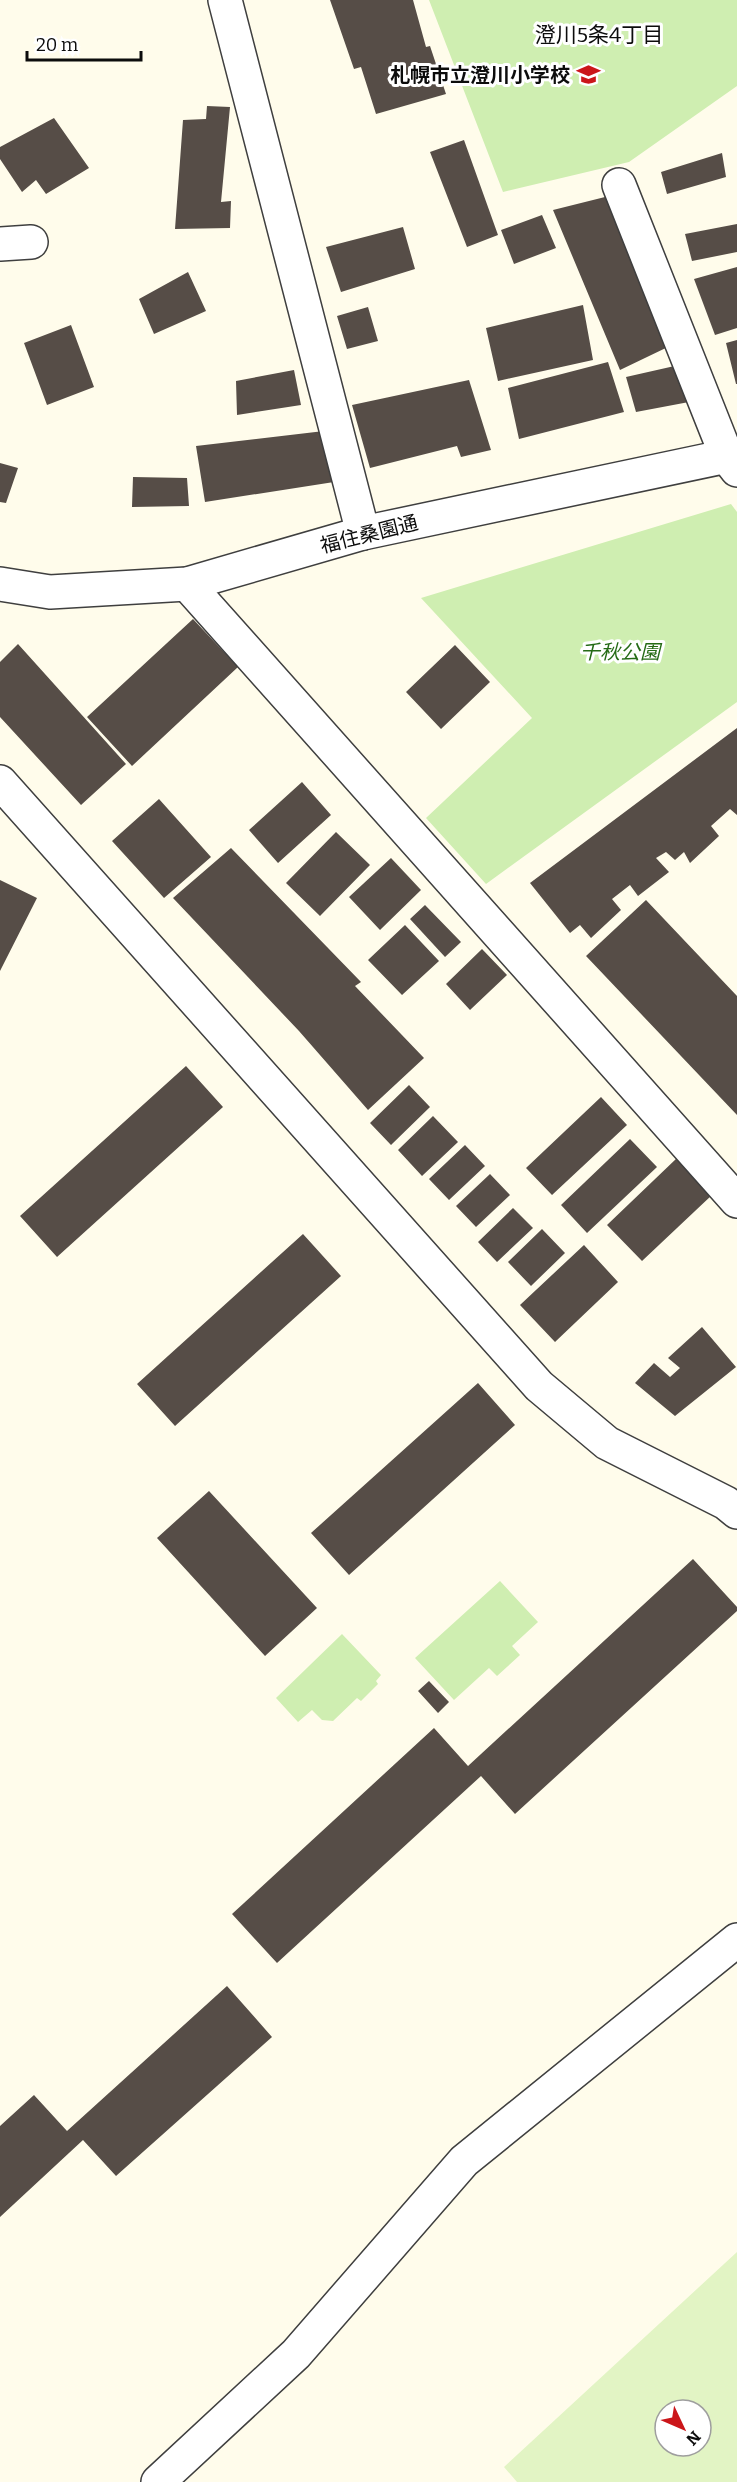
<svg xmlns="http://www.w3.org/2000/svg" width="737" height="2482" viewBox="0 0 737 2482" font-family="Bitter,'Noto Sans JP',serif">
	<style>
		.green { fill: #cfeeb1 }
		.pitch { fill: #e2f4c4; fill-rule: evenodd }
		.building { fill: #564d47 }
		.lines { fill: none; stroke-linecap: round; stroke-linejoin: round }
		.minor-casing { stroke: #3f3f3f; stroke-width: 36 }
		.tertiary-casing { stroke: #3f3f3f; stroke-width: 36 }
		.minor { stroke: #fff; stroke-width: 33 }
		.tertiary { stroke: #fff; stroke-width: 33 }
		.labels { text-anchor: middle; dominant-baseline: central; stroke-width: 6; stroke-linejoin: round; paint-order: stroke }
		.poi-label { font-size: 20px; font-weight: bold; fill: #0c0c0c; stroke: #fff; text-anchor: end }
		.street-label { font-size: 20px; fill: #0c0c0c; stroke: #fff }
		.park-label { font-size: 20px; font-style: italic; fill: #256b16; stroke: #fff }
		.neighbourhood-label { font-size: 21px; fill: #0c0c0c; stroke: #fff }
	</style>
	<rect width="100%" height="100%" fill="#fffceb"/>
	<path class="green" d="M429,0h308v86l-108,76 -126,30z
		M731,504l6,8v190l-251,182 -60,-66 106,-100 -111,-120z
		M500,1581l38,41 -26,24 8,9 -23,21 -8,-8 -35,32 -39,-42z
		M342,1634l39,41 -5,6 2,3 -17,17 -4,-3 -24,23 -11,-1 -10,-10 -14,12 -22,-24z"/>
	<path class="pitch" d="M737,2252v230h-220l-13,-15zM665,2410h36v36h-36z"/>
	<path class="building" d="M330,0h83l13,47 4,-1 16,48 -70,20 -15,-47 -7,2z
		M207,106l23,1 -9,95 10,-1 -1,27 -55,1 8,-109 23,-1z
		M54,118l35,50 -43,26 -10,-14 -14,12 -22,-33v-12z
		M464,140l34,95 -31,12 -37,-95z
		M722,153l4,24 -59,17 -6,-22z
		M605,197l67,148 -52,25 -67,-160z
		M542,215l14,33 -42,16 -13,-34z
		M737,224v28l-45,9 -7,-27z
		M403,227l12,42 -74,23 -15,-45z
		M737,267v61l-22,7 -21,-56z
		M188,272l18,39 -52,23 -15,-35z
		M583,305l10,55 -95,21 -12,-53z
		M368,307l10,34 -31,8 -10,-33z
		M71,325l23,62 -47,18 -23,-62z
		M737,340v44h-1l-10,-41z
		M608,362l16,50 -105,27 -11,-51z
		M679,365l10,37 -53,10 -10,-35z
		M294,370l7,35 -64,10 -1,-34z
		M469,380l22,70 -30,7 -4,-11 -87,22 -18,-63z
		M324,431l10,51 -129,20 -9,-56z
		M0,463l18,5 -12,35 -6,-1z
		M133,477l54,1 2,28 -57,1z
		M193,619l45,48 -106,99 -45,-49z
		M18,644l108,120 -45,41 -81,-88v-55z
		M455,645l35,37 -49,47 -35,-37z
		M737,728v87l-7,-6 -19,17 8,10 -29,27 -6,-11 -9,8 -9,-8 -10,6 13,14 -31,24 -8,-11 -18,14 9,11 -30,28 -11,-13 -10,8 -40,-50z
		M302,782l29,33 -53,48 -29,-33z
		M159,799l52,58 -47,41 -52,-57z
		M336,832l34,33 -50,51 -34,-33z
		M231,848l130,134 -6,4 69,72 -56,52 -69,-79 -126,-133z
		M391,858l30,32 -41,40 -31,-33z
		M0,880l37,18 -37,73z
		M646,900l91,96v119l-151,-159z
		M425,905l36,37 -16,15 -35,-38z
		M405,925l34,36 -37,34 -34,-35z
		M482,949l25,26 -37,35 -24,-26z
		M186,1066l37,41 -166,150 -37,-41z
		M409,1085l21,22 -39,38 -21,-22z
		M601,1097l26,28 -75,70 -26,-27z
		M433,1116l25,26 -36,34 -24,-26z
		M630,1139l27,28 -70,66 -26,-28z
		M465,1145l20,21 -36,34 -20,-21z
		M677,1158l35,37 -70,66 -35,-36z
		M490,1174l20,21 -34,32 -20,-21z
		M513,1208l20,20 -36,34 -19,-20z
		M542,1229l23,24 -34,33 -23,-24z
		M303,1234l38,42 -166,150 -38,-42z
		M584,1245l34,37 -63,60 -35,-37z
		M702,1327l34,40 -61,49 -40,-33 19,-20 16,14 10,-9 -12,-10z
		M478,1383l37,42 -166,150 -38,-42z
		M209,1491l108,117 -52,48 -108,-118z
		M693,1559l44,48v4l-222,203 -34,-38 -204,187 -45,-49 202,-186 34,38z
		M429,1681l20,21 -11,11 -20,-22z
		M227,1986l45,51 -156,139 -33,-36 -83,77v-91l34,-31 33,36z"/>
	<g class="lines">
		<defs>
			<path id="minor" d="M225,0l138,533
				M619,185l108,272 10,13
				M0,244l31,-2
				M187,584l550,617
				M0,782l539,604 68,57 119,60 11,9
				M158,2482l138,-128 168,-193 273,-221"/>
			<path id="tertiary" d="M0,584l50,8 137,-8 176,-51 374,-79"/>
		</defs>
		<use href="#minor" class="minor-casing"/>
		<use href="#tertiary" class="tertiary-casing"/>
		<use href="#minor" class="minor"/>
		<use href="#tertiary" class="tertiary"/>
	</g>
	<defs>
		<symbol id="school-bare" viewBox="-9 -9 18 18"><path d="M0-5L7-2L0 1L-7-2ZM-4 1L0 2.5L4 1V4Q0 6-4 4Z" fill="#cb161a" stroke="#fff" stroke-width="2.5" paint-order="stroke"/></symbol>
	</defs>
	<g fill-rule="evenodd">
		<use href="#school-bare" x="572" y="58" width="33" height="33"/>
	</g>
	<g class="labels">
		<g class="poi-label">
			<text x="570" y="75">札幌市立澄川小学校</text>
		</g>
		<g class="street-label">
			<text transform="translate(369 534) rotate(-14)">福住桑園通</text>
		</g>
		<g class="park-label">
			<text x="620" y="652">千秋公園</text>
		</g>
		<g class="neighbourhood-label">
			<text x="599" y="35">澄川5条4丁目</text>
		</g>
	</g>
	<g transform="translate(683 2428) rotate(134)"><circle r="28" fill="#ffffff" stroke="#9e9e9e" stroke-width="1.5"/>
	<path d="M0-4.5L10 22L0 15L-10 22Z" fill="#cb161a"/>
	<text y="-9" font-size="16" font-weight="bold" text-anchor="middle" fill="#0c0c0c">N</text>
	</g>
	<path d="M27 51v9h114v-9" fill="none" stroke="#0c0c0c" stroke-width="3"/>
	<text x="36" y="51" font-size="18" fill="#0c0c0c" stroke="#ffffff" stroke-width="4.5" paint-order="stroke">20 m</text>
</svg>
